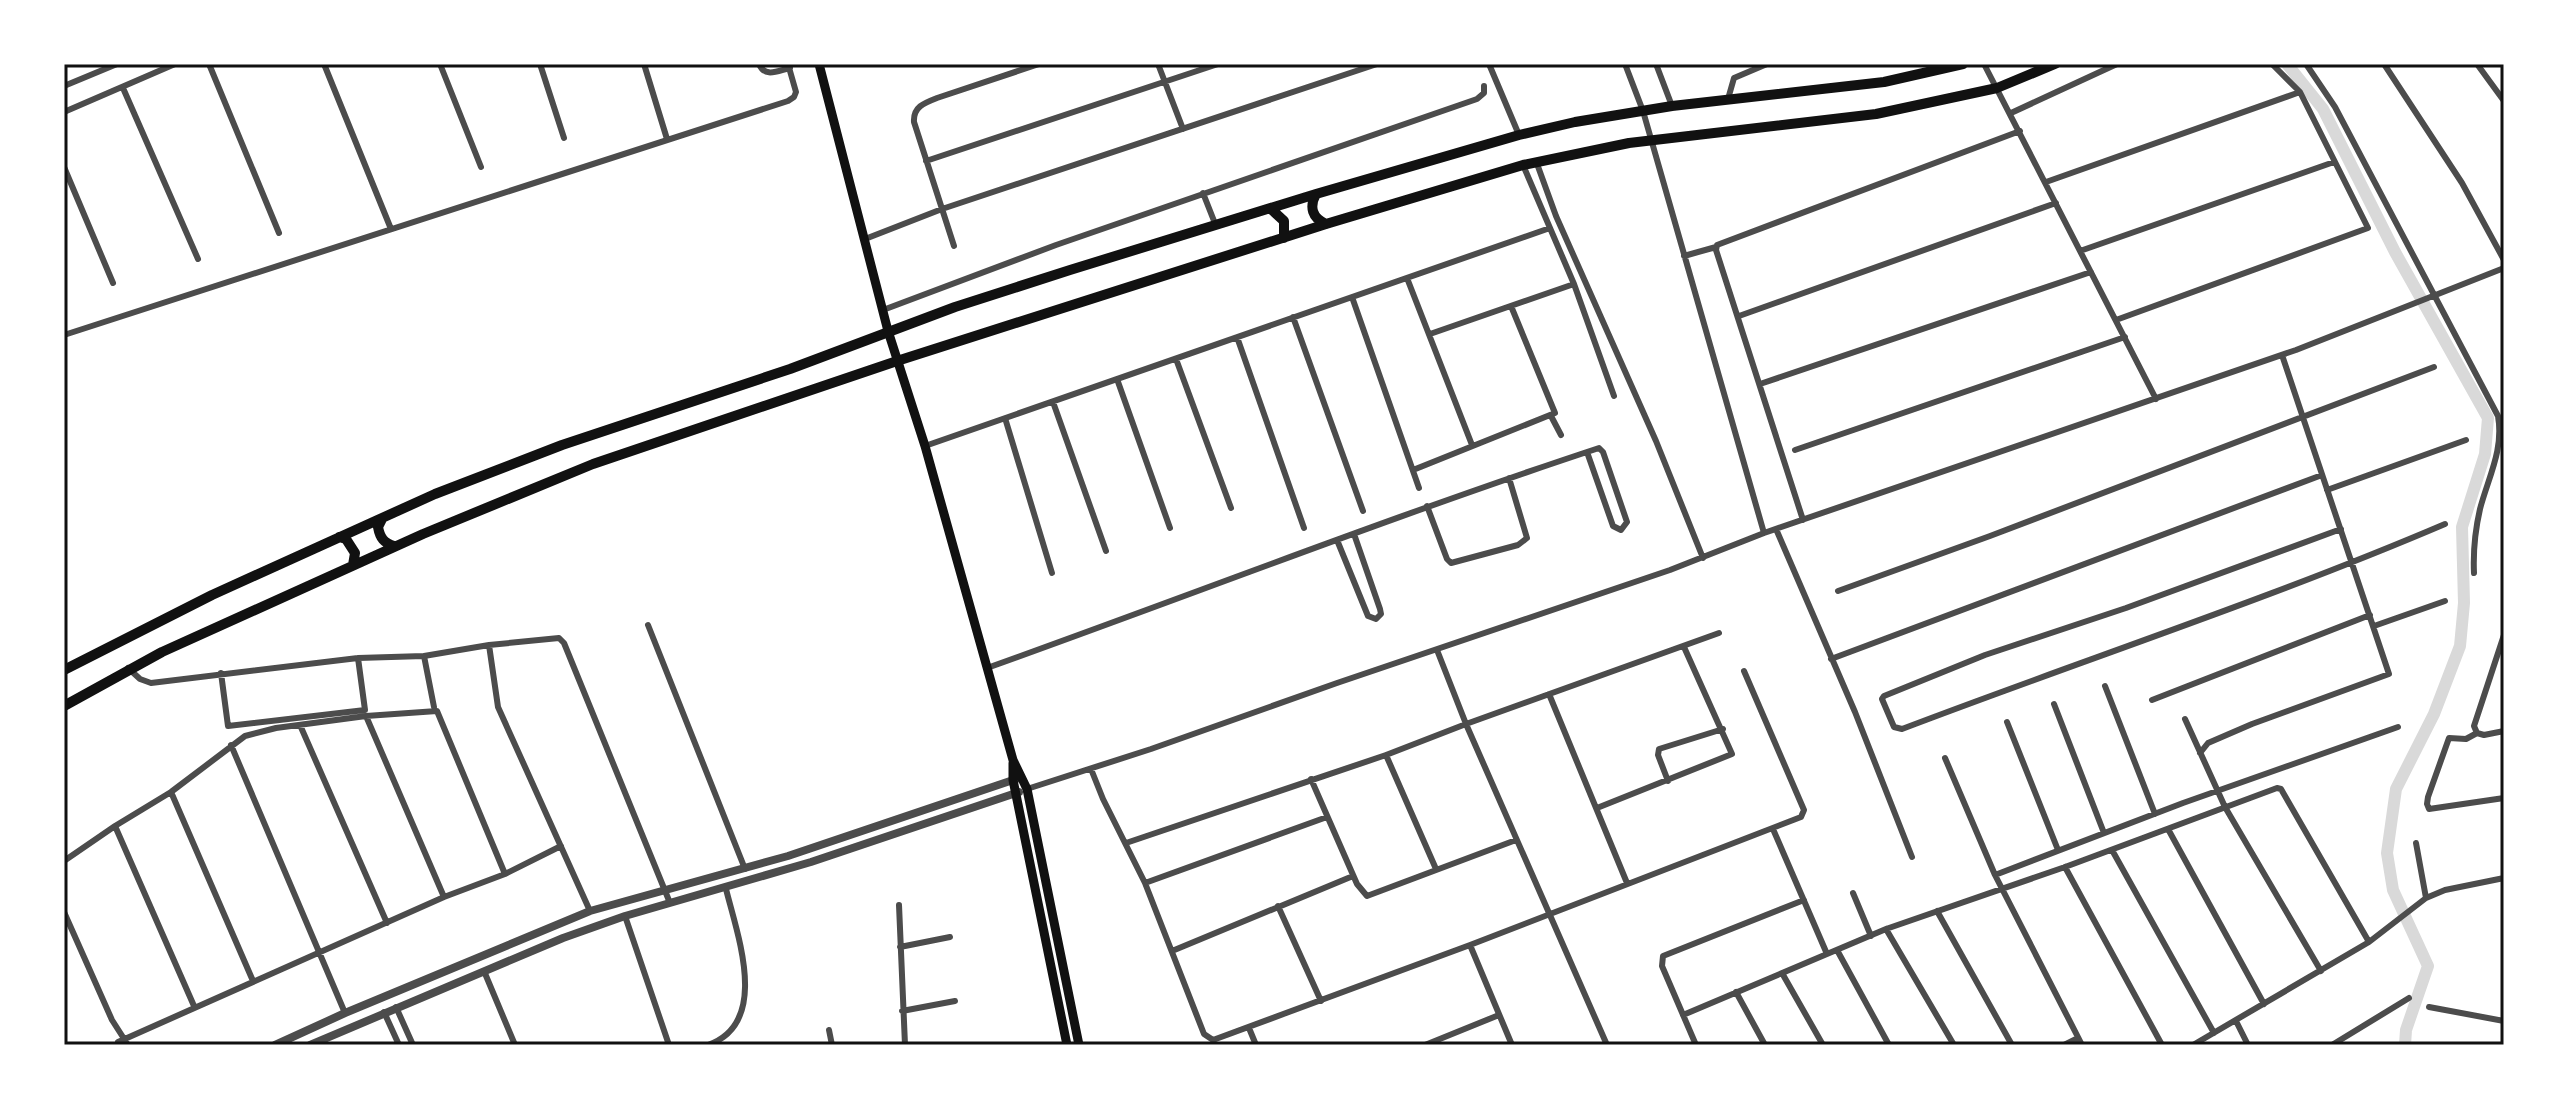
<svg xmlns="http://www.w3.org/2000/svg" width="2568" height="1109" viewBox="0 0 2568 1109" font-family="'Zilla Slab',serif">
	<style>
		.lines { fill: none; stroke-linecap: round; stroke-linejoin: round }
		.canal { stroke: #d9d9d9; stroke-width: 12 }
		.minor { stroke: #4c4c4c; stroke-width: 6 }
		.tertiary { stroke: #4c4c4c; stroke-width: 8 }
		.secondary { stroke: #111; stroke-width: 9 }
		.primary { stroke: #111; stroke-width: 10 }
		.neatline { fill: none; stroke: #111; stroke-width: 3 }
	</style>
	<rect width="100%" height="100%" fill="#fff"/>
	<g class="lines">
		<path class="canal" d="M2287,64l36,45 72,143 93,166 -3,36 -23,73 2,76 -4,43 -26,68 -38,75 -9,64 6,37 35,76 -22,64 -1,15"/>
		<path class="minor" d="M209,64l70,169
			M324,64l67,165
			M440,64l41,103
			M540,64l24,74
			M644,64l23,75
			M759,64c6,14 18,7 31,4
			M1158,64l25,65
			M1489,64l30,71
			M1625,64l18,47 121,422
			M1656,64l16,42
			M1984,64l172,335
			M2306,64l29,43 163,309c6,34 -10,62 -18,93 -5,22 -7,42 -6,64
			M2384,64l78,119 42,77
			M2477,64l27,37
			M64,86l53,-22
			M123,88l75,171
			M1728,99l6,-21 33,-14
			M64,112l111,-48
			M2011,113l106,-49
			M926,161l292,-97
			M1536,161l20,55 100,225 47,117
			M1523,165l51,119 40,112
			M64,167l49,116
			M2046,182l254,-90
			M1203,193l13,33
			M865,239l77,-30 435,-145
			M954,246l-40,-124c-1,-15 10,-19 23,-24l102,-34
			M2080,251l254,-89
			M1684,256l32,-9
			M1407,278l65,167
			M1352,297l67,191
			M883,310l173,-65 421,-146 7,-6v-7
			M1739,316l317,-113
			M1293,317l70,194
			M2116,320l252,-92 -68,-136 -28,-28
			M1430,334l144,-50
			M64,335l724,-234 6,-4 2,-5 -8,-28
			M1237,337l67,191
			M1176,359l55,149
			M1117,379l53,149
			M1760,384l331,-112
			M1053,402l53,149
			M1551,416l10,19
			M1005,418l47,155
			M925,446l625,-218
			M1795,450l330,-113
			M1413,470l142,-57 -44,-107
			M2327,490l139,-50
			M1427,506l20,53 4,4 67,-18 9,-7 -18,-60
			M1803,520l-87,-270 1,-5 303,-114
			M1776,529l79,183 57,145
			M2341,529l-215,79 -141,47 -101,41 -2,3 12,28 8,2c181,-69 365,-129 543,-205
			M1337,540l31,76 8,3 5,-5 -1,-5 -26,-75
			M1838,591l152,-55 444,-169
			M648,625l97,244
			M2374,626l71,-25
			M2504,635l-30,91 3,7 7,2 20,-4
			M489,645l9,62 92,204
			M1437,650l29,74 141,321
			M424,656l10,51
			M1831,659l491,-184
			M128,668l12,11 11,4 207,-25 66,-2 65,-11 70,-7 5,5 106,260
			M987,668c204,-73 406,-152 612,-220l4,4 24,70 -6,8 -8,-4 -26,-74
			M221,673l7,53 137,-16 -7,-52
			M2105,686l50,128
			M1549,694l78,189
			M2152,700l218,-85
			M2054,704l50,129
			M366,716l78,181
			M2185,719l40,88 96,164
			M2007,722l51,128
			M300,725l87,198
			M2477,733l-11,6 -17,-1 -21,59 -1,7 2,5 75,-11
			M231,745l114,268
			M2200,753l8,-10 44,-19 137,-50 -107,-319
			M1386,755l50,114
			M1945,758l50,117 87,170
			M1091,769l12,30 42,84 59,151 9,6 257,-95 331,-128 3,-7 -60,-139
			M1311,779l46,105 10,12 149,-56
			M1668,781l-10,-26 1,-6 64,-20
			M1027,789l124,-40 186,-66 333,-113 94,-37 532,-183 208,-82
			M171,792l82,189
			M1597,808l135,-54 -48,-107
			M115,826l79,180
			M1773,829l54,125
			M2168,829l96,175
			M1126,843l260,-88 80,-31 253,-91
			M2416,843l10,55
			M2112,850l102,183
			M64,861l51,-35 56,-34 74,-56 31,-8 90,-12 71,-5 68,163
			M2065,867l97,178
			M1995,875l188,-72 215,-76
			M1145,883l182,-66
			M1853,893l18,43
			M899,905l6,140
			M1278,906l43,95
			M1937,911l75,134
			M64,912l48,108 16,25
			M625,916l44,129
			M1886,929l68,116
			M1470,945l42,100
			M900,947l50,-10
			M1837,950l52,95
			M1172,951l181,-75
			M484,971l31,74
			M1782,973l41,72
			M1736,992l29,53
			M396,1007l17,38
			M2429,1007l75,14
			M902,1011l53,-10
			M384,1012l15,33
			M1683,1015l203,-86 179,-62 212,-79 4,1 88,153
			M2236,1021l12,24
			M1249,1028l7,17
			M829,1030l3,15
			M118,1042l326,-145 61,-23 56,-28
			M708,1045c63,-22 29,-111 18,-156
			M1425,1045l74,-30
			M1696,1045l-34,-79 1,-10 141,-56
			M2064,1045l14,-7
			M2193,1045l176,-103 57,-44 19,-8 59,-12
			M2332,1045l77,-47"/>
		<path class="tertiary" d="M275,1045l70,-32 245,-102 198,-55 231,-78
			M310,1045l253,-107 62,-22 186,-54 208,-70"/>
		<path class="secondary" d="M819,64l69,267 37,115 88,314 14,29 52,256
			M1013,763v17l54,265"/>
		<path class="primary" d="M1316,194c-7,13 -4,24 10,30
			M1271,209l13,12v17
			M382,519l-4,8c2,11 6,16 16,19
			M339,537l7,2 9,14 -2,12
			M64,670l148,-75 223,-101 127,-49 228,-76 165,-62 115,-37 246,-76 203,-59 56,-13 97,-16 212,-24 79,-18
			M64,706l98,-54 261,-118 170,-70 304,-103 429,-137 197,-59 106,-22 247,-29 121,-26 58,-24"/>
	</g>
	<rect width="2568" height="1109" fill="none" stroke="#ffffff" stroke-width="132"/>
	<rect x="66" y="66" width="2436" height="977" class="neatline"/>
</svg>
